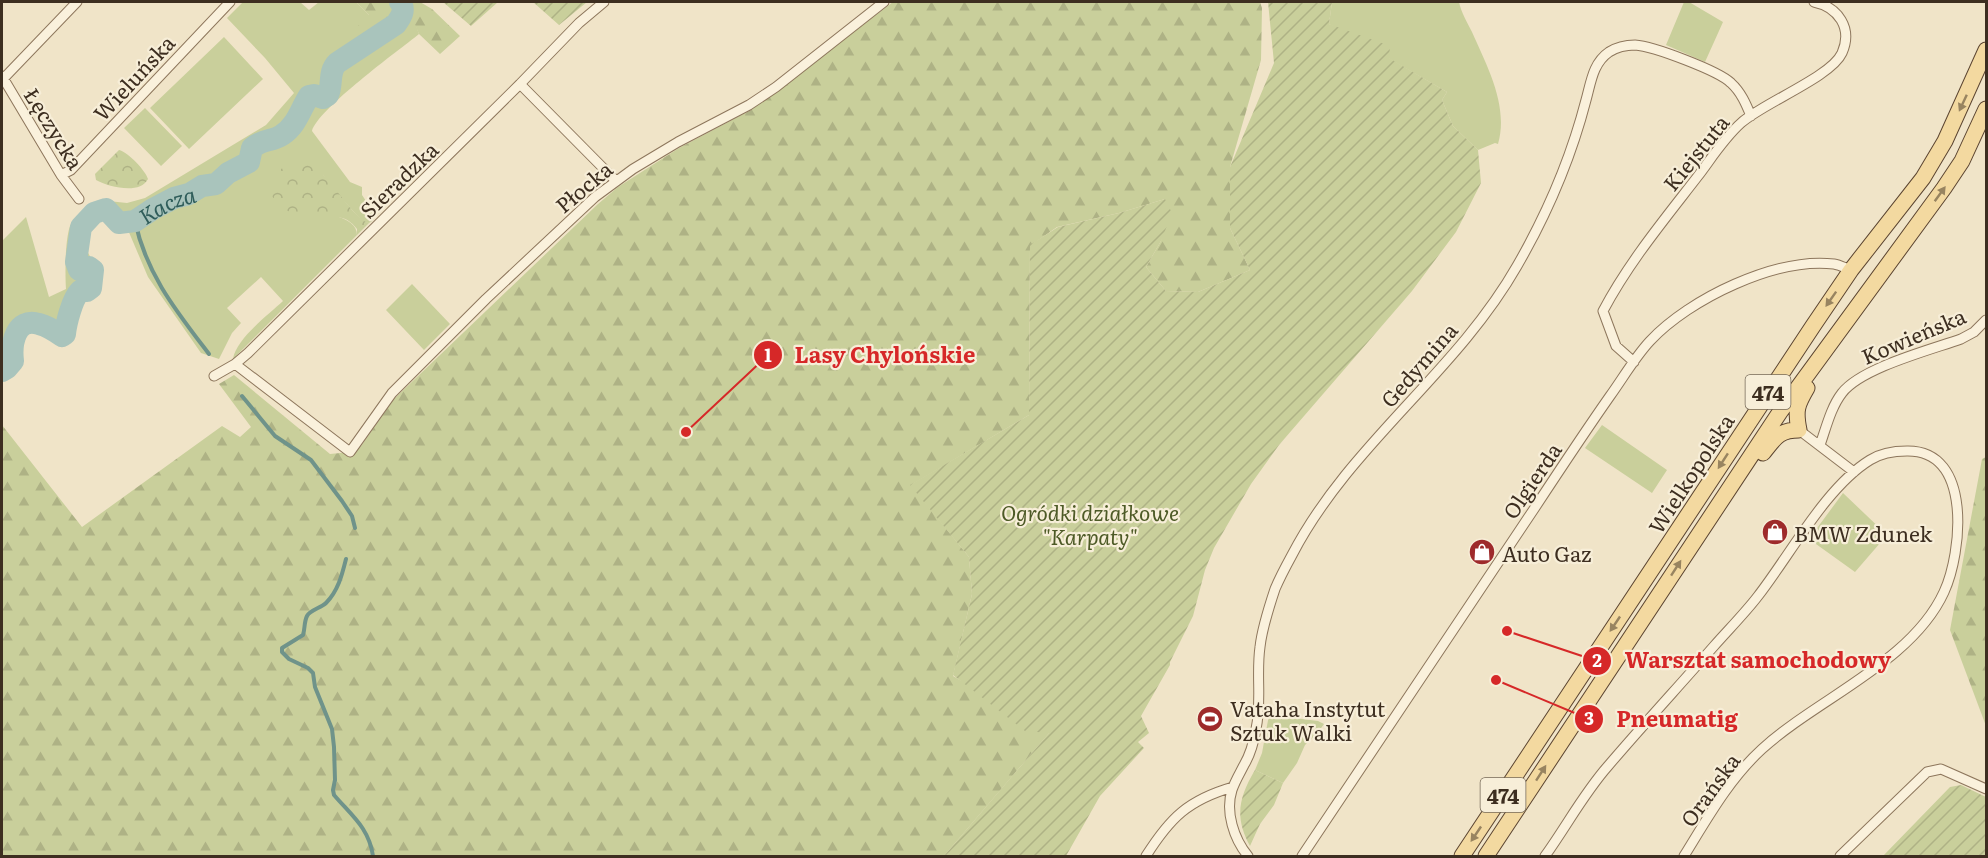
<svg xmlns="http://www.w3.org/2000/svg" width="1988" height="858" viewBox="0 0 1988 858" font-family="Literata,serif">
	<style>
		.grass { fill: #c9cf9b }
		.forest { fill: url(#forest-firs) }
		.park { fill: url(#park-crowns) }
		.garden { fill: url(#garden-furrows) }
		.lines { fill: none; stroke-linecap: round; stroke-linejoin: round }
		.stream { stroke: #6f938a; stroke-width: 4 }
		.river { stroke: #a9c4bc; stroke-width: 22 }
		.street-casing { stroke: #8d765c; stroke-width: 11 }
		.primary-casing { stroke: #5b4430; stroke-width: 17 }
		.street { stroke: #faf1dc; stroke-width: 9 }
		.primary { stroke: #f3d9a0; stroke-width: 15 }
		.oneway { fill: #988460 }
		.labels { text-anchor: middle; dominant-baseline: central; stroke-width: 4.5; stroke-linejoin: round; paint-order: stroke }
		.shield { fill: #f7eed8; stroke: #756857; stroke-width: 1.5 }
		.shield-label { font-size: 20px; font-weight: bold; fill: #3d2e20 }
		.street-label { font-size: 21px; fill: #3d2e20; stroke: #f7eed8 }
		.park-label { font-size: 21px; font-style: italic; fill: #4d5a26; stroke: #f7eed8 }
		.poi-label { font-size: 21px; fill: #3d2e20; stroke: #f7eed8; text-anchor: start }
		.water-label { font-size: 22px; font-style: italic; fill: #2f5d5a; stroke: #f7eed8 }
		.leader { fill: none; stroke: #d62828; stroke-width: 2 }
		.callout-dot { fill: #d62828; stroke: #f7eed8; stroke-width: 2 }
		.mark-label { font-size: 18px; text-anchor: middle; font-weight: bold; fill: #fff }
		.callout-label { font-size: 22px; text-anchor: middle; font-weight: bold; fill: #d62828; stroke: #f7eed8; stroke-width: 4.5; stroke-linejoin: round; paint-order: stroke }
	</style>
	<defs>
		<pattern id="forest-firs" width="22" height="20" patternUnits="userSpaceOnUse" patternTransform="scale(1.5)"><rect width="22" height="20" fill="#c9cf9b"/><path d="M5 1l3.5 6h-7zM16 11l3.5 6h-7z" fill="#aeb285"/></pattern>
		<pattern id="park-crowns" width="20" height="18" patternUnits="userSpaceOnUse" patternTransform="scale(1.5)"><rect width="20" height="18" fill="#c9cf9b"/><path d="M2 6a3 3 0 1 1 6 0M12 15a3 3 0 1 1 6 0" fill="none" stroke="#aeb285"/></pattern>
		<pattern id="garden-furrows" width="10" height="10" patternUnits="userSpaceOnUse" patternTransform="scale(1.5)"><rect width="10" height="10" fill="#c9cf9b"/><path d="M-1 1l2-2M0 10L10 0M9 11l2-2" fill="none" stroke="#aeb285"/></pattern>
	</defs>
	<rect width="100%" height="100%" fill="#f0e4c8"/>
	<path class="grass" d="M243,2h57l9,8 10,-8h37l13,13 45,5 5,14c-21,17 -101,75 -107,97l38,51 12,5v8l10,15v11l-3,2 -6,-1 -37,-41 -3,-7 16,43c9,3 18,8 18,18l-124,124c3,-20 35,-44 50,-58l-22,-24 -34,31 14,15 -9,10 -13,26 -18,-6 -53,-76 -20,-47c-22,-6 -15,-19 -41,-2l1,11 -1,12 5,9 6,2 2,5 -3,17 -3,6 -13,11 -14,37 -6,2 -10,-9 -18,-7c-22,9 -24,13 -24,37l-7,4v-124l24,-24 23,80 17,-8c-1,-15 -1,-49 4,-63 5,-11 20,-19 29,-26l28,3 18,-5 121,-73 28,-32 -29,-35 -38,-40z
		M1332,2h127c2,10 8,20 13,30 15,34 37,74 26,112l-3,-1 -17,7 -25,-24 -11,-26 5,-8 -118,-68z
		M1684,2h5l34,20 -18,40 -39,-17z
		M224,37l39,42 -74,70 -39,-41z
		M145,108l37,38 -21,20 -37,-38z
		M412,284l38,40 -26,26 -38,-40z
		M1602,425l65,45 -15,23 -67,-45z
		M1843,493l44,42 -32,37 -46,-33z
		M1269,715l49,6 6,3 -8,11 -11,10 -8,18 -14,20 -28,-13 7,-17z"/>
	<path class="forest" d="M356,2h64l12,7 28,27 -20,18 -21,-20 -6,-14 -55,40 -11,-23 22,-22z
		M893,2h367l2,6 -1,52 -31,107v61l20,42 -52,22 -32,-1 -20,-24 15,-26 4,-42 -46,14 -62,14 -27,19 -1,169 -118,70 58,72 3,37 -19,82 97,56 -106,124h-942v-431l80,102 140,-101 18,11 11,-10 -32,-43 15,-9 96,79 20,-2 11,-6 33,-47 204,-195 20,-17 61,-39 72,-38z
		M1986,457v269l-36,-96 32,-171z"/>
	<path class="park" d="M119,150c9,2 27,21 29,29 -8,16 -39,8 -52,1l-1,-6z
		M291,162c4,0 10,-1 14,0 16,5 37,37 49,50 5,5 8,9 15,11l-12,12v-6c-4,-5 -8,-9 -15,-11 -22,-7 -48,5 -65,-16 -4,-4 -6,-6 -6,-12 0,-14 9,-21 20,-28z"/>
	<path class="garden" d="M443,2h55l-27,24z
		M533,2h54l-28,23z
		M1268,2h64l-3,22 61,22 -1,12 58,34 -5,8 11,26 25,24 3,33 -25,49 -44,59 -133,154 -28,39 -37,64 -9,22 -12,46 -23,46v3l-29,51 8,17 -11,9 6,6 -44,48 -34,60h-122l105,-123 -24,-2 -72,-56 19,-81 -3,-37 -59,-72 119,-70 1,-170 28,-18 61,-14 46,-14 7,14 -11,28 -15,26 20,24 32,1 52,-22 -20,-42v-61l44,-104z
		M1255,770l28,13 -9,22 -14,19 -10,22c-16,-29 -11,-49 5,-76z
		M1961,785l25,12v59h-103l67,-69z"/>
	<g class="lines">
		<path class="stream" d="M135,221c11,53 42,91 74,133
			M242,396l33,40 36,24 31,41 10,15 3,12
			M346,559c-4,16 -8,32 -20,44 -5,5 -16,7 -19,13 -3,6 -2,13 -4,19l-21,13v4l7,7 19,9 5,5 2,14 17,42 2,18 1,33 -2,10 1,5c18,21 35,33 39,61"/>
		<path class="river" id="s1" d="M2,371l5,-3 6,-7c-2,-17 2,-44 26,-37 8,2 16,7 23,12l3,-2c1,-10 7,-35 15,-43h7l4,-3 2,-18 -4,-3 -10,3 -3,-8 5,-35 13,-14 12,-4 13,14 16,-2 18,-12 21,-11 15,-4 13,-8 14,-2 12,-11 21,-11 3,-14c12,-10 20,-6 30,-13 15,-10 18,-25 27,-39l5,-1 9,3 5,-3c5,-11 0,-23 9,-32l59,-39c5,-7 10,-14 4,-22"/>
		<defs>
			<path id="street" d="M2,76l59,99 18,24
				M3,79l74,-77
				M520,84l96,97
				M61,175l10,-5 159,-168
				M1634,362l-18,-16 -13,-35c26,-49 61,-91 95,-135 13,-17 26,-38 43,-53 22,-20 90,-46 101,-70 11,-25 -4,-46 -28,-51
				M235,364l115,88 42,-59 94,-94 109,-102 38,-28 45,-27 71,-37 27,-18 108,-85
				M214,376l21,-12 13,-11 272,-269 59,-61 25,-21
				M1799,430l55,42
				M1820,445c6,-17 11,-38 22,-52 19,-25 88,-43 119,-54l13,-7 12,-12
				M1146,856c24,-38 42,-56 87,-69
				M1248,856c-14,-17 -23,-44 -16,-66 3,-9 8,-17 12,-25 6,-10 10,-24 12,-36 6,-27 0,-55 4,-82 2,-19 9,-40 15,-58 5,-12 11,-23 17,-34 57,-110 164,-182 225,-289 30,-52 54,-108 69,-166 5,-18 7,-37 23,-48 8,-5 17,-7 26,-7 18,1 84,26 96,38 10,9 15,21 20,33
				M1302,856c77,-115 154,-231 232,-347 25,-38 50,-76 76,-113 13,-18 25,-39 40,-55 39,-42 126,-84 184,-77 6,1 11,4 17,6
				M1545,856c21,-29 39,-63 63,-90 35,-41 71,-80 106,-120 15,-17 31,-33 44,-50 32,-41 68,-109 112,-136 11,-7 24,-9 37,-9 66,-1 55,102 37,141 -32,70 -126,106 -182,157 -33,30 -55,70 -78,107
				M1840,856l87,-84 14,-3 45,20"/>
			<path id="primary" d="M1763,453c12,-15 16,-23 36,-23 -4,-20 -2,-25 8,-42
				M1462,856l351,-530 38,-56 72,-92 22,-37 41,-91
				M1486,856l294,-444 164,-224 18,-27 24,-52"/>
		</defs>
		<use href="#street" class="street-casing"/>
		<use href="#primary" class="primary-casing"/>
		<use href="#street" class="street"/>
		<use href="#primary" class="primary"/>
	</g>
	<defs><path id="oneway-solid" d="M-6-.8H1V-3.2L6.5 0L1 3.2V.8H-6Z" transform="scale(1.5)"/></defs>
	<g class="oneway">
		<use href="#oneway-solid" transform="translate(1963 103) rotate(115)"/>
		<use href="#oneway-solid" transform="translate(1940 194) rotate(-54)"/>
		<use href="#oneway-solid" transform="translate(1831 299) rotate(125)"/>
		<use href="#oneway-solid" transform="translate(1723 461) rotate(123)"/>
		<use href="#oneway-solid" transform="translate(1676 568) rotate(-57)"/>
		<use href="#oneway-solid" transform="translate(1615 624) rotate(124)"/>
		<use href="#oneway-solid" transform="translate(1541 773) rotate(-57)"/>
		<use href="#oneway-solid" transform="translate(1476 834) rotate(124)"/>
	</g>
	<defs>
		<symbol id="shop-disc" viewBox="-11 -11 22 22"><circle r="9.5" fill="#9e2a2b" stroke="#f7eed8"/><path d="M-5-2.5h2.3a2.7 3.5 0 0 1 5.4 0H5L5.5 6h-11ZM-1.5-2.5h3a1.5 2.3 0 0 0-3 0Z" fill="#fff"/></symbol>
		<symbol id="stadium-disc" viewBox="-11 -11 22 22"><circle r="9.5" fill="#9e2a2b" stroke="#f7eed8"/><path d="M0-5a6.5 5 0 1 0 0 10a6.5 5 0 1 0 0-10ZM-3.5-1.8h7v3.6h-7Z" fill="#fff"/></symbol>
	</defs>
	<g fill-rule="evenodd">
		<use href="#shop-disc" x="1760" y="517" width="30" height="30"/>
		<use href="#shop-disc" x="1467" y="537" width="30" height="30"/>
		<use href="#stadium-disc" x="1195" y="704" width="30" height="30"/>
	</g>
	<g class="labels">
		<g class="shield">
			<rect x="1745.5" y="375" width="45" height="34" rx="4.5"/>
			<rect x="1480.5" y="778" width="45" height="34" rx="4.5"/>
		</g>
		<g class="shield-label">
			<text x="1768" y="392">474</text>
			<text x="1503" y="795">474</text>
		</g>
		<g class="street-label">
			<text transform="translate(133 77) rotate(-47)">Wieluńska</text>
			<text transform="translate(55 128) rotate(58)">Łęczycka</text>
			<text transform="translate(1695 152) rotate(-51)">Kiejstuta</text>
			<text transform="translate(398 179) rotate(-44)">Sieradzka</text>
			<text transform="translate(583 186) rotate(-40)">Płocka</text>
			<text transform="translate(1913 335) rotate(-23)">Kowieńska</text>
			<text transform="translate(1418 364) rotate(-49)">Gedymina</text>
			<text transform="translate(1690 473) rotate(-57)">Wielkopolska</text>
			<text transform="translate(1531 480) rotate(-56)">Olgierda</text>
			<text transform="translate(1709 789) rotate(-54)">Orańska</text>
		</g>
		<g class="park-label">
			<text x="1090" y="511">Ogródki działkowe<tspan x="1090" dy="24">"Karpaty"</tspan></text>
		</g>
		<g class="poi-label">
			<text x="1794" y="532">BMW Zdunek</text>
			<text x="1502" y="552">Auto Gaz</text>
			<text x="1230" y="707">Vataha Instytut<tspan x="1230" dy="24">Sztuk Walki</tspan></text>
		</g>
		<g class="water-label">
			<text stroke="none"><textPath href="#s1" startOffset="339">Kacza</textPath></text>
		</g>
	</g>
	<path class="leader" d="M686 432L768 355M1507 631L1597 661M1496 680L1589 719"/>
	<g class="callout-dot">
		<circle cx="686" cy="432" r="6"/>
		<circle cx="1507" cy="631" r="6"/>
		<circle cx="1496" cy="680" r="6"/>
		<circle cx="768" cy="355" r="15"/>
		<circle cx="1597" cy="661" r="15"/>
		<circle cx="1589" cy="719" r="15"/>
	</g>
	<g class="mark-label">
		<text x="768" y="362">1</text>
		<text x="1597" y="667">2</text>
		<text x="1589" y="725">3</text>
	</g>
	<g class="callout-label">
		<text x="885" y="363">Lasy Chylońskie</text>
		<text x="1758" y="668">Warsztat samochodowy</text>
		<text x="1677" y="727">Pneumatig</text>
	</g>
	<rect width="1988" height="858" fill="none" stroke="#3d2e20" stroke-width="6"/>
</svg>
